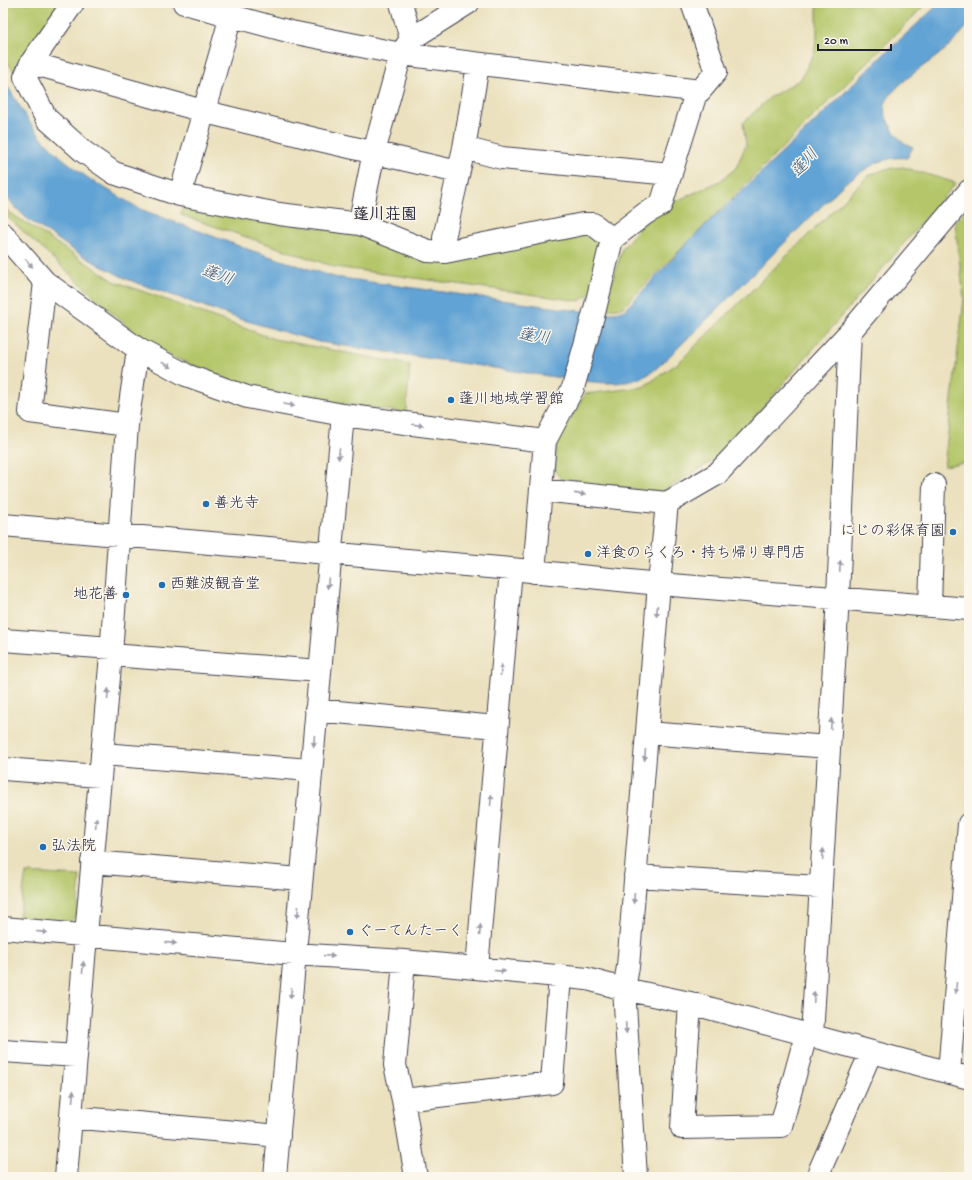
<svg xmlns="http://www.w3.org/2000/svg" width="972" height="1180" viewBox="0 0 972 1180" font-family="'Gochi Hand','Klee One',sans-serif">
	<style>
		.green { fill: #b4c669; stroke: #6b7452 }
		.water { fill: #60a3d4; stroke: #416288 }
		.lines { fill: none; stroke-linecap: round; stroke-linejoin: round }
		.minor-casing { stroke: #403f4f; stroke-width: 24 }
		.minor { stroke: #fff; stroke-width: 22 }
		.oneway { fill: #9c9ca7 }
		.poi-dot { fill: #1f6fb2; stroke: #fbf7ec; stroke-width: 1.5 }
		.labels { text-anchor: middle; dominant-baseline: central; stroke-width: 3; stroke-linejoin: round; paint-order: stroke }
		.poi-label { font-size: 15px; fill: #22223b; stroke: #fbf7ec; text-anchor: start }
		.water-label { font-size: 16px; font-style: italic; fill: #3b5678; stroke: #fbf7ec }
		.neighbourhood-label { font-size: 16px; font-weight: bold; fill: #22223b; stroke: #fbf7ec }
	</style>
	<rect width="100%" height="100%" fill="#fbf7ec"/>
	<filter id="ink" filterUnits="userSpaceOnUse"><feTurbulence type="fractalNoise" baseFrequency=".025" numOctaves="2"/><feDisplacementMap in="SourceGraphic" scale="8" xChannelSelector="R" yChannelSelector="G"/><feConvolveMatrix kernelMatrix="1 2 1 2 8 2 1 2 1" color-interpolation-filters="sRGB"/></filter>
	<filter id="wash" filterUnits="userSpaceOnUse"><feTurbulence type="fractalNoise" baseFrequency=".012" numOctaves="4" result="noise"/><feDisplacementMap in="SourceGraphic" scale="16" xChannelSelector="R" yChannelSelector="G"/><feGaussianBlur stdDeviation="0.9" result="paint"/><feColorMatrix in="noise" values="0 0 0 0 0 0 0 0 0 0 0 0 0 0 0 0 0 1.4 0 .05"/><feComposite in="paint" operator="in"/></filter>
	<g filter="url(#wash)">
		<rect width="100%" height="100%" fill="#ebe1be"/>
		<path class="green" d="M3,3h63l-50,71 -13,-17z
			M817,3h110l-304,304 -19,3 18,-61 19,-23 31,-23 48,-22 16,-13 10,-23 -3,-22 26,-25 32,-19 13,-26 3,-17z
			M903,167l53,16 -235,273 -60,36 -97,-9 -9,-12 1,-27 29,-50 58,-7 35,-24 190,-187 17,-7z
			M3,205l6,7 105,69 160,58 136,26 -4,48 -150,-23 -104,-41 -149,-136z
			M182,206l176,28 78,26 151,-27 16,14 -12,47 -12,7 -244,-34 -154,-52z
			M967,209h2v253l-25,4 20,-167 -9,-76z
			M26,873l54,3 -3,38 -8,9 -50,-6z"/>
		<path class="water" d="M940,3h29v21c-7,8 -14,17 -23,25 -16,14 -53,35 -61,55 -4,10 10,31 17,37 3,3 7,4 11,6l-6,11c-24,-3 -43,12 -62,25l-168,166c-8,7 -16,16 -25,23 -25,17 -57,10 -84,7l-249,-37 -79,-23 -111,-39 -28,-14 -26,-15 -49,-33 -23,-24v-115l27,44 10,13 22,22 26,20 52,31 110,41 84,27 261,36h20l10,-3 68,-73 129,-122 60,-59z"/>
	</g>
	<g filter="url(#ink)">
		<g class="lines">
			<defs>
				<path id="minor" d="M73,3l-42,60 -6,14 21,41 38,34 30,21 66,22 99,19 81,10 68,27 17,1 138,-28h10l19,15 34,-26 15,-8 36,-115
					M184,3l107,29 110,22 299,37 16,-19 -24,-69
					M401,3l10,36
					M31,63l183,51 101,25 143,33
					M464,148l38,10 169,16
					M180,195l51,-179
					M362,211l12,-59 27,-98 10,-15 57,-36
					M3,234l42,48 93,67 48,26 61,22 96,18 202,26
					M444,238l20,-90 14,-83
					M45,282l-15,130 97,13
					M541,490l126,13 50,-29 133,-142 119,-141
					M3,525l508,44 148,15 310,25
					M534,572l11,-131 28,-53 22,-79 17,-70
					M930,605l4,-120
					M3,640l109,8
					M111,655l209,16
					M316,710l180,17
					M647,733l182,14
					M102,754l209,16
					M3,769l97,7
					M92,862l209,17
					M635,876l185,11
					M3,928l291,26 110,7 183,18 37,10 66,14 279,75
					M404,961l-9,104 8,35 13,77
					M477,968l34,-399
					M690,1003l-8,125 99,-2 25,-91
					M812,1036l26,-439 12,-265
					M3,1051l73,5
					M949,1073l20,-249
					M403,1100l149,-17 8,-107
					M71,1117l208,19
					M66,1177l20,-242 25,-280 16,-230 11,-76
					M275,1177l68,-762
					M636,1177l-12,-188 4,-22 31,-383 8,-81
					M819,1177v-5l52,-120"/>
			</defs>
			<use href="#minor" class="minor-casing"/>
			<use href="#minor" class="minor"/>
		</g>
		<defs><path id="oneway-solid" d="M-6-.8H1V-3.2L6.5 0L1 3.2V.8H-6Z"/></defs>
		<g class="oneway">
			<use href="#oneway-solid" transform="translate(29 263) rotate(49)"/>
			<use href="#oneway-solid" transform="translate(167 365) rotate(28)"/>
			<use href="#oneway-solid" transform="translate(289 405) rotate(11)"/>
			<use href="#oneway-solid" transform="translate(418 425) rotate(7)"/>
			<use href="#oneway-solid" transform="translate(339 454) rotate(95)"/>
			<use href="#oneway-solid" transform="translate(580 494) rotate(6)"/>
			<use href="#oneway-solid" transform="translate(840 566) rotate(-87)"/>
			<use href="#oneway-solid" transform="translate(328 583) rotate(95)"/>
			<use href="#oneway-solid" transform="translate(657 611) rotate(95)"/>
			<use href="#oneway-solid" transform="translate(501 670) rotate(-85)"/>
			<use href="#oneway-solid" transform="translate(108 694) rotate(-85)"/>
			<use href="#oneway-solid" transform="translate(831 724) rotate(-87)"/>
			<use href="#oneway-solid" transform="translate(314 741) rotate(95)"/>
			<use href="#oneway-solid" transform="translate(645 755) rotate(95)"/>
			<use href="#oneway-solid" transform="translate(491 800) rotate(-85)"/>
			<use href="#oneway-solid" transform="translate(96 823) rotate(-85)"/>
			<use href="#oneway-solid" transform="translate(823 854) rotate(-86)"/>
			<use href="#oneway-solid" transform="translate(634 898) rotate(95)"/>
			<use href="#oneway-solid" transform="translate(298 912) rotate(95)"/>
			<use href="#oneway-solid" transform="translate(480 930) rotate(-85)"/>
			<use href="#oneway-solid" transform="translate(42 932) rotate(5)"/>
			<use href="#oneway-solid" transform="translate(171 943) rotate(5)"/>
			<use href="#oneway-solid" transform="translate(329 956) rotate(4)"/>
			<use href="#oneway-solid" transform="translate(83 967) rotate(-85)"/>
			<use href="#oneway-solid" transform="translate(500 971) rotate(5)"/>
			<use href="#oneway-solid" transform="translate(956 988) rotate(95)"/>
			<use href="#oneway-solid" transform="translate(291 993) rotate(95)"/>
			<use href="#oneway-solid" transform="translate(814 997) rotate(-87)"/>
			<use href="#oneway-solid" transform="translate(626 1028) rotate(86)"/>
			<use href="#oneway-solid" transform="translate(73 1096) rotate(-85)"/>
		</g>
	</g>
	<g class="poi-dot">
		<circle cx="451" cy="400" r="4"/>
		<circle cx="206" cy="504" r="4"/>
		<circle cx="953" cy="532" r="4"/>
		<circle cx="588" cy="554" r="4"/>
		<circle cx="162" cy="585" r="4"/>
		<circle cx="126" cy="595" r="4"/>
		<circle cx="43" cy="847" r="4"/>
		<circle cx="350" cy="932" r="4"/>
	</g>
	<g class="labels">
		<g class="poi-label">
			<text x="459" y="400">蓬川地域学習館</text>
			<text x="214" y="504">善光寺</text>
			<text x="945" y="532" text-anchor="end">にじの彩保育園</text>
			<text x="596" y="554">洋食のらくろ・持ち帰り専門店</text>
			<text x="170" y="585">西難波観音堂</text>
			<text x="118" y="595" text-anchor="end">地花善</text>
			<text x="51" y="847">弘法院</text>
			<text x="358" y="932">ぐーてんたーく</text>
		</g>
		<g class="water-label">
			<text transform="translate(806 164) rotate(-48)">蓬川</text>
			<text transform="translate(217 277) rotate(20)">蓬川</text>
			<text transform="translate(534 338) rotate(9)">蓬川</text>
		</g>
		<g class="neighbourhood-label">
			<text x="385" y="216">蓬川荘園</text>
		</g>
	</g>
	<rect width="972" height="1180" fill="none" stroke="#fbf7ec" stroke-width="16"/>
	<path d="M818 44v6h73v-6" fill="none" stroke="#22223b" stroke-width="2"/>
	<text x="824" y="44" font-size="12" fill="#22223b" stroke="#fbf7ec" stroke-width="3" paint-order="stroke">20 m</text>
</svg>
